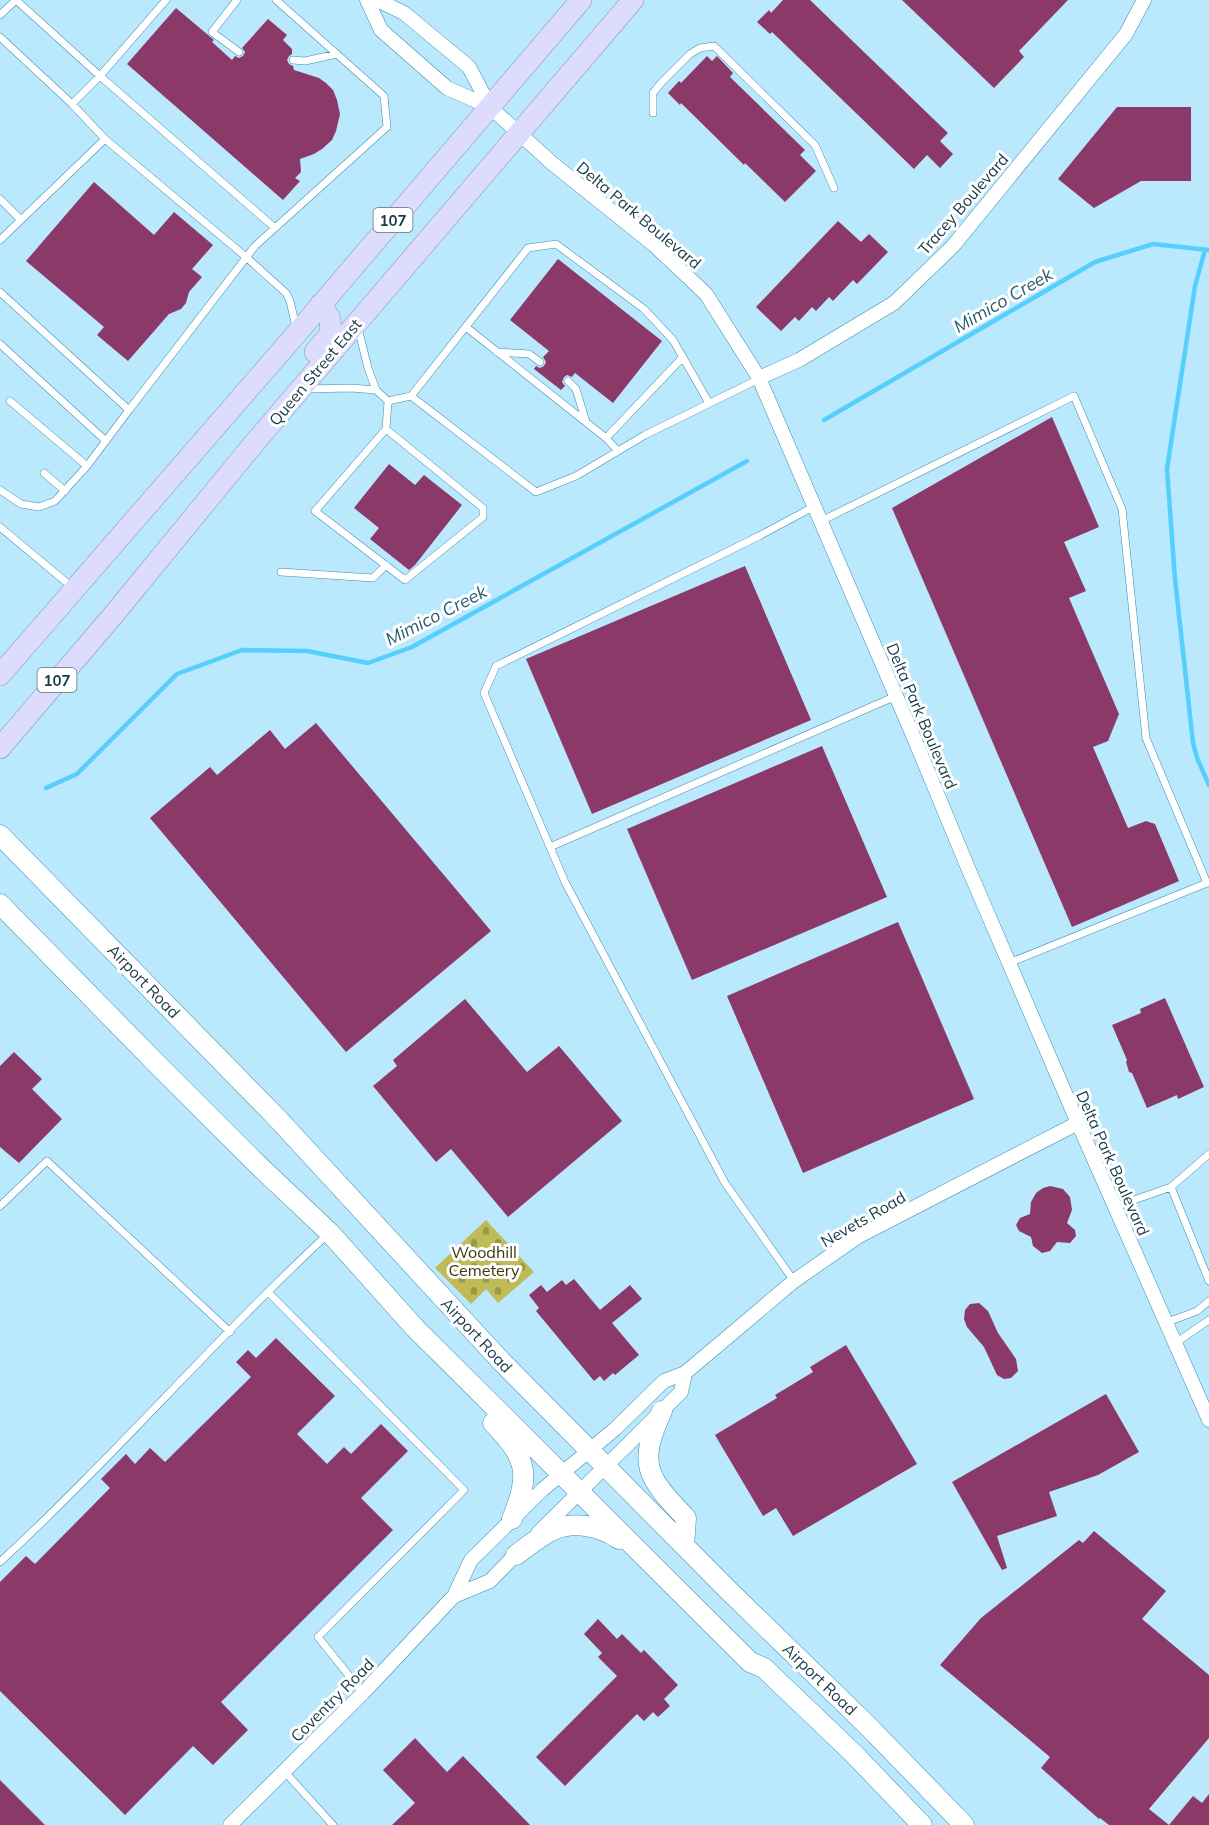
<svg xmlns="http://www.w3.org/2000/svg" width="1209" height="1825" viewBox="0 0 1209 1825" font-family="Mulish,sans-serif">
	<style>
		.cemetery { fill: url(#cemetery-stones) }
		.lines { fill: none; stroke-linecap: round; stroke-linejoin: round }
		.stream { stroke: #56cffd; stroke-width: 4.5 }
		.building { fill: #8b3969 }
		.lane-casing { stroke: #3c8ead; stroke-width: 8 }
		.street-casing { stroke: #3c8ead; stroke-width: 15 }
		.secondary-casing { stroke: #3c8ead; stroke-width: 21 }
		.primary-casing { stroke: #8994bb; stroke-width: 22 }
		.lane { stroke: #fff; stroke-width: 7 }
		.street { stroke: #fff; stroke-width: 14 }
		.secondary { stroke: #fff; stroke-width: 20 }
		.primary { stroke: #dddcfc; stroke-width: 21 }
		.labels { text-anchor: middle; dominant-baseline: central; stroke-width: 6; stroke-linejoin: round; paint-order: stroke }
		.shield { fill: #fff; stroke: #5d757e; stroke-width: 1.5 }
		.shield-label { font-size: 15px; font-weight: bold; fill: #173a47 }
		.street-label { font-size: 16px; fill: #173a47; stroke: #fff }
		.park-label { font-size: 16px; fill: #39370b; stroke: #fff }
		.water-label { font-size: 18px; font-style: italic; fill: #2c5d71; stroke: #fff }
	</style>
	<defs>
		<pattern id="cemetery-stones" width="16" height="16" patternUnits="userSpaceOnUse" patternTransform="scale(1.5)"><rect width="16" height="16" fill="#bfbb57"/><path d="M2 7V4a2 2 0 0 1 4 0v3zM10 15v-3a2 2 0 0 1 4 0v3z" fill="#9a994a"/></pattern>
	</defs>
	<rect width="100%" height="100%" fill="#bae8fd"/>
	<path class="cemetery" d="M486,1220l48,52 -36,31 -12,-14 -15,15 -36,-36z"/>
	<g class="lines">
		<path class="stream" d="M1205,250l-10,36 -28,183 8,110 18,164 4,15 12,27
			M824,420l271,-158 58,-18 56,6
			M46,788l31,-14 100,-100 65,-24 65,1 61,12 44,-16 335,-186"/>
	</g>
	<path class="building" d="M783,0h27l138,133 -8,8 13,13 -13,14 -13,-13 -13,14 -142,-137 -2,2 -13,-12 12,-12 2,3z
		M902,0h166l-49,51 5,6 -30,31z
		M176,8l38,32 -2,2 20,18 3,-4 4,2 4,-2 2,-4 -3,-4 26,-29 19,16 -4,5 9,9v5l-3,2 -2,4 2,4 4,2 1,4 25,8 7,5 7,7 4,10 3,14 -4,17 -4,9 -10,9 -8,5 -14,5 1,13 -6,6 5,3 -17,19 -156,-136z
		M707,56l5,5 5,-5 16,17 -3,4 75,73 -5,5 16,16 -31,31 -40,-39 -1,2 -63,-62 -1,2 -12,-12 11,-12 2,2z
		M1117,107h74v74h-50l-47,27 -36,-29z
		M94,182l60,53 20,-23 39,33 -21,24 10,8 -13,15 -3,11 -5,6 -12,5 -41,47 -31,-26 7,-8 -78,-66z
		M838,221l23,21 8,-8 19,18 -31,32 -4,-4 -20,21 -4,-4 -13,14 -4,-4 -13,14 -4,-4 -14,14 -25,-24z
		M558,259l104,82 -49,62 -38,-30 -3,4 -5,-2 -3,2 -2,5 3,4 -4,4 -27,-21 2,-3 4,2 4,-2 2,-4 -3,-5 6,-6 -39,-31z
		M1052,417l47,110 -35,15 22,49 -17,7 50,116 -11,27 -15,6 35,81 18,-7 9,3 24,57 -107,46 -180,-419z
		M389,464l26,21 9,-10 38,30 -47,60 -6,5 -39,-31 9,-11 -25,-20z
		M745,566l66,154 -219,94 -66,-155z
		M316,723l175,208 -145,121 -196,-234 60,-51 7,8 53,-45 15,19z
		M822,746l65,151 -195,83 -65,-151z
		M898,922l76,177 -171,74 -76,-177z
		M1165,998l39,89 -26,12 -1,-4 -30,13 -15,-35 -3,-1 -3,-10 1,-2 -15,-35 29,-12 -1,-4z
		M465,999l62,73 32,-26 63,75 -114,96 -57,-68 -15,13 -63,-76 24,-20 -4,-6z
		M14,1052l28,27 -10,10 30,30 -43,44 -19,-16v-81z
		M1050,1186l13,3 7,8 2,13 -5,13 8,7 1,6 -6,7 -13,-1 -7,9 -8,2 -9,-7 -2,-9 -12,-6 -3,-6 4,-7 10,-4 1,-12 5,-9 7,-5z
		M574,1279l26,31 30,-25 12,14 -30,24 27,32 -24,20 -2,-2 -9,8 -4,-5 -6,5 -58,-70 3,-3 -10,-13 12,-10 6,7 15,-12 4,5z
		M979,1303l9,8 10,22 18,26 2,12 -7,7 -7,1 -7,-4 -13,-28 -17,-20 -3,-8 1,-9 5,-6z
		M276,1338l59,58 -38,38 30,30 17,-17 7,7 30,-30 27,27 -47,47 32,32 -172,172 27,28 -35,35 -20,-19 -68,69 -125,-124v-109l26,-26 9,8 75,-76 -9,-9 25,-25 9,10 15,-16 15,14 86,-85 -15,-15 12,-12 8,8z
		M846,1345l71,119 -124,72 -17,-28 -13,8 -48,-81 62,-37 -2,-3 38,-23 -3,-5z
		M1106,1394l33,58 -41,23 -49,17 8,24 -60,20 10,32 -5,2 -50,-88z
		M1094,1531l72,60 -24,28 67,56v63l-60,71 20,16 24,-29 9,7 7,-9v31h-100l-9,-7 -1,1 -58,-51 9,-11 -110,-92 41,-47 98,-78 4,3z
		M598,1619l19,20 5,-5 19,19 3,-3 34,35 -14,14 6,7 -12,11 -5,-5 -9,9 -7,-7 -72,72 -29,-29 81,-81 -19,-19 4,-4 -18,-19z
		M415,1738l32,34 16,-16 67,69h-138l23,-22 -32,-33z
		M0,1780l45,45h-45z"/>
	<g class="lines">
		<defs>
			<path id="lane" d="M16,0l84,76 66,-76
				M237,0l-25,32 27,20
				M0,15l16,-15
				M0,37l72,67 33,35 -105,101
				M293,60l12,1 32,-7
				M72,104l28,-28 175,152
				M653,113v-20l8,-10 29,-29 10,-6 14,-2 101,99 19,43
				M105,139l141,118 40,36 4,8 6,26
				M0,199l21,21
				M0,292l129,118 126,-164 132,-119 -3,-31 -108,-96
				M466,327l140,111
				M358,328l10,40 8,22 12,11 -2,28 -71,82 90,69 78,-63v-9l-97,-79
				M0,344l106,97
				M497,352l32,2 11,8
				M568,381l8,8 10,33
				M306,389l45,-1 25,2
				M10,401l77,65
				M388,401l23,-5
				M709,403l-36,-63 -29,-31 -88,-65 -28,4 -117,148 125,96 40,-16 69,-41 114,-56
				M618,451l-12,-13 77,-81
				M44,473l21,18
				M0,490l21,14 18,3 16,-6 32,-35 42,-56
				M821,521l253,-125 48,113 24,229 61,145 -198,80
				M0,527l72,60
				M281,572l92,6 13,-13
				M550,847l346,-151
				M1171,1187l38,94
				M0,1206l47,-45 183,171
				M1114,1207l57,-20 38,-33
				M794,1281l-69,-98 -160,-301 -81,-189 12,-27 263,-130 56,-30
				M268,1292l196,198 -146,147 45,56
				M1165,1323l32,-12 12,-10
				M1174,1344l35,-24
				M0,1562c114,-105 215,-223 329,-329
				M284,1771l49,54"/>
			<path id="street" d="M367,0l14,30 66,58 43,19 63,57 101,81 52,49 53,84 153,355 56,135 110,255 131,297
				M377,0l27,13 65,54 21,40
				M759,378l40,-18 95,-57 59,-57 173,-212 18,-34
				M538,1533l143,-141 4,-19
				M454,1596l36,-15 32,-33
				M230,1825l133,-132 91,-97 17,-36 71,-70 73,-61 49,-48 21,-8 109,-92 65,-45 219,-113"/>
			<path id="secondary" d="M0,835l278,284 223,242 226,228 140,136 97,100
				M0,904l155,158 102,102 73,69 85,95 335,334 14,6 89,85 69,72
				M662,1411c-25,54 -15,66 24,107l-2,28
				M493,1423c34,35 38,51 19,96
				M516,1555c11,-8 23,-18 35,-24 22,-11 49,-5 68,8"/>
			<path id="primary" d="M315,352l16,-19 -1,-14 -9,-15
				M0,675l297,-342 284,-333
				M0,748l115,-135 141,-172 377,-441"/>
		</defs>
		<use href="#lane" class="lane-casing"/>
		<use href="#street" class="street-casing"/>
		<use href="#secondary" class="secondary-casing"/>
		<use href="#primary" class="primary-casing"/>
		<use href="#lane" class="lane"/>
		<use href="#street" class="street"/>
		<use href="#secondary" class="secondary"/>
		<use href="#primary" class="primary"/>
	</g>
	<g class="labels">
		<g class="shield">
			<rect x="373.5" y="208" width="39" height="24" rx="4.5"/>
			<rect x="37.5" y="668" width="39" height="24" rx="4.5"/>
		</g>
		<g class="shield-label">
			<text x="393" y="220">107</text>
			<text x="57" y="680">107</text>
		</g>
		<g class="street-label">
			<text transform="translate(963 204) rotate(-49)">Tracey Boulevard</text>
			<text transform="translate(639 215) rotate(40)">Delta Park Boulevard</text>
			<text transform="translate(315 372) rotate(-50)">Queen Street East</text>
			<text transform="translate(922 716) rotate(67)">Delta Park Boulevard</text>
			<text transform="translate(144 981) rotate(46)">Airport Road</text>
			<text transform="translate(1113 1163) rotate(66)">Delta Park Boulevard</text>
			<text transform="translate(863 1219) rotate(-30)">Nevets Road</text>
			<text transform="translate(477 1335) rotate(47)">Airport Road</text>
			<text transform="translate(820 1679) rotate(44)">Airport Road</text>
			<text transform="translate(332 1700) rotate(-45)">Coventry Road</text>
		</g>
		<g class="park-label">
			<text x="484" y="1252">Woodhill<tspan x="484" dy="18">Cemetery</tspan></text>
		</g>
		<g class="water-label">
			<text transform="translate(1003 300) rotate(-30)">Mimico Creek</text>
			<text transform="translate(436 615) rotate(-27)">Mimico Creek</text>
		</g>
	</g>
</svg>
